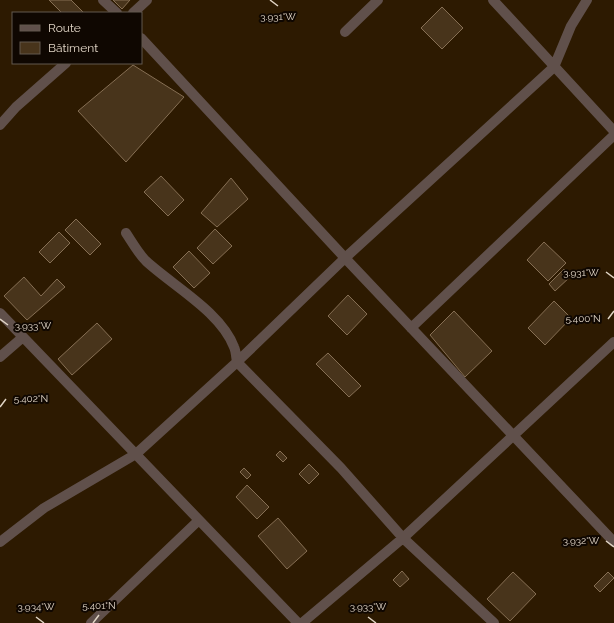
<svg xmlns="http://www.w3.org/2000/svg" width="614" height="623" viewBox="0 0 614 623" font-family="Raleway,sans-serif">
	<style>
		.building { fill: #48341b; stroke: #866f54 }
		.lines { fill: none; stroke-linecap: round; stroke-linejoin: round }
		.minor { stroke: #60504b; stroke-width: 10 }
		.ticks { fill: none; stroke: #e0d4c5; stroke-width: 1.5 }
		.ticks-label { font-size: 10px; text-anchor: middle; fill: #e0d4c5; stroke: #0f0701; stroke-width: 4; stroke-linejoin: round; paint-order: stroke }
	</style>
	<rect width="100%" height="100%" fill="#2d1a01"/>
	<path class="building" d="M49,0h22l13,13h-22z
		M113,0h17l-8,9z
		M442,7l21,21 -21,21 -21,-21z
		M133,65l51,32 -58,65 -48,-51z
		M161,176l23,24 -16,16 -24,-24z
		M231,178l17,21 -31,28 -16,-14z
		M76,219l25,25 -11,11 -25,-25z
		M215,229l17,17 -19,18 -16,-16z
		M59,232l11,11 -20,20 -11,-11z
		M544,242l22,21 -18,18 -21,-21z
		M189,251l21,22 -16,15 -21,-21z
		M564,269l7,7 -16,15 -6,-7z
		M24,277l17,19 16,-17 8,8 -38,33 -23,-24z
		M348,295l19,19 -20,21 -19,-19z
		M554,301l17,17 -26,27 -17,-17z
		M454,311l38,40 -27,26 -35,-42z
		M97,323l15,16 -40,36 -14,-16z
		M328,353l33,33 -12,11 -33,-33z
		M280,451l7,7 -4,4 -7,-7z
		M309,464l10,10 -10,10 -10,-10z
		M244,468l7,7 -4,4 -7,-7z
		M247,485l22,22 -12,12 -21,-22z
		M278,518l29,33 -20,18 -29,-33z
		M402,571l7,8 -9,8 -7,-7z
		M513,572l23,22 -26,27 -23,-22z
		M608,572l6,6 -14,14 -6,-6z"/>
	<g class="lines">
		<path class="minor" d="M103,0l14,13
			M493,0l121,131
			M133,13l14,-13
			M345,32l33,-32
			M141,38l204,220 269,284
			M0,125l16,-18 50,-44
			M126,233c6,9 12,20 20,28 27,25 75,51 88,86 2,4 2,10 3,15l104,106 62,70 91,85
			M0,313l298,310
			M411,328l203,-193
			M0,357l23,-20
			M0,542l44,-34 92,-54 101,-92 108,-104 209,-191 17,-41 16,-26
			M91,623l108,-103
			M302,623l101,-85 211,-196"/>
	</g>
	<path class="ticks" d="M270,0l8,6M606,272l8,6M0,319l8,6M608,319l6,-8M0,407l6,-8M606,541l8,6M36,617l8,6M368,617l8,6M93,623l6,-8"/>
	<g class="ticks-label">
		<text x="278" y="20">3.931°W</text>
		<text x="581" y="276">3.931°W</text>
		<text x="583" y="322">5.400°N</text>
		<text x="33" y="329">3.933°W</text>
		<text x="31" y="402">5.402°N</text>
		<text x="581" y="544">3.932°W</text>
		<text x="99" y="609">5.401°N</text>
		<text x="36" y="610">3.934°W</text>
		<text x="368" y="610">3.933°W</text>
	</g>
	<rect x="12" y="12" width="130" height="52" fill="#0f0701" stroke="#63594f"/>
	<rect x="20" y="25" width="20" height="6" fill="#60504b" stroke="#63594f"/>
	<text x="48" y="32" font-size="12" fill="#e0d4c5">Route</text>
	<rect x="20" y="42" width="20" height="12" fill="#48341b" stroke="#63594f"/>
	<text x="48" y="52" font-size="12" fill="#e0d4c5">Bâtiment</text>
</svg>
